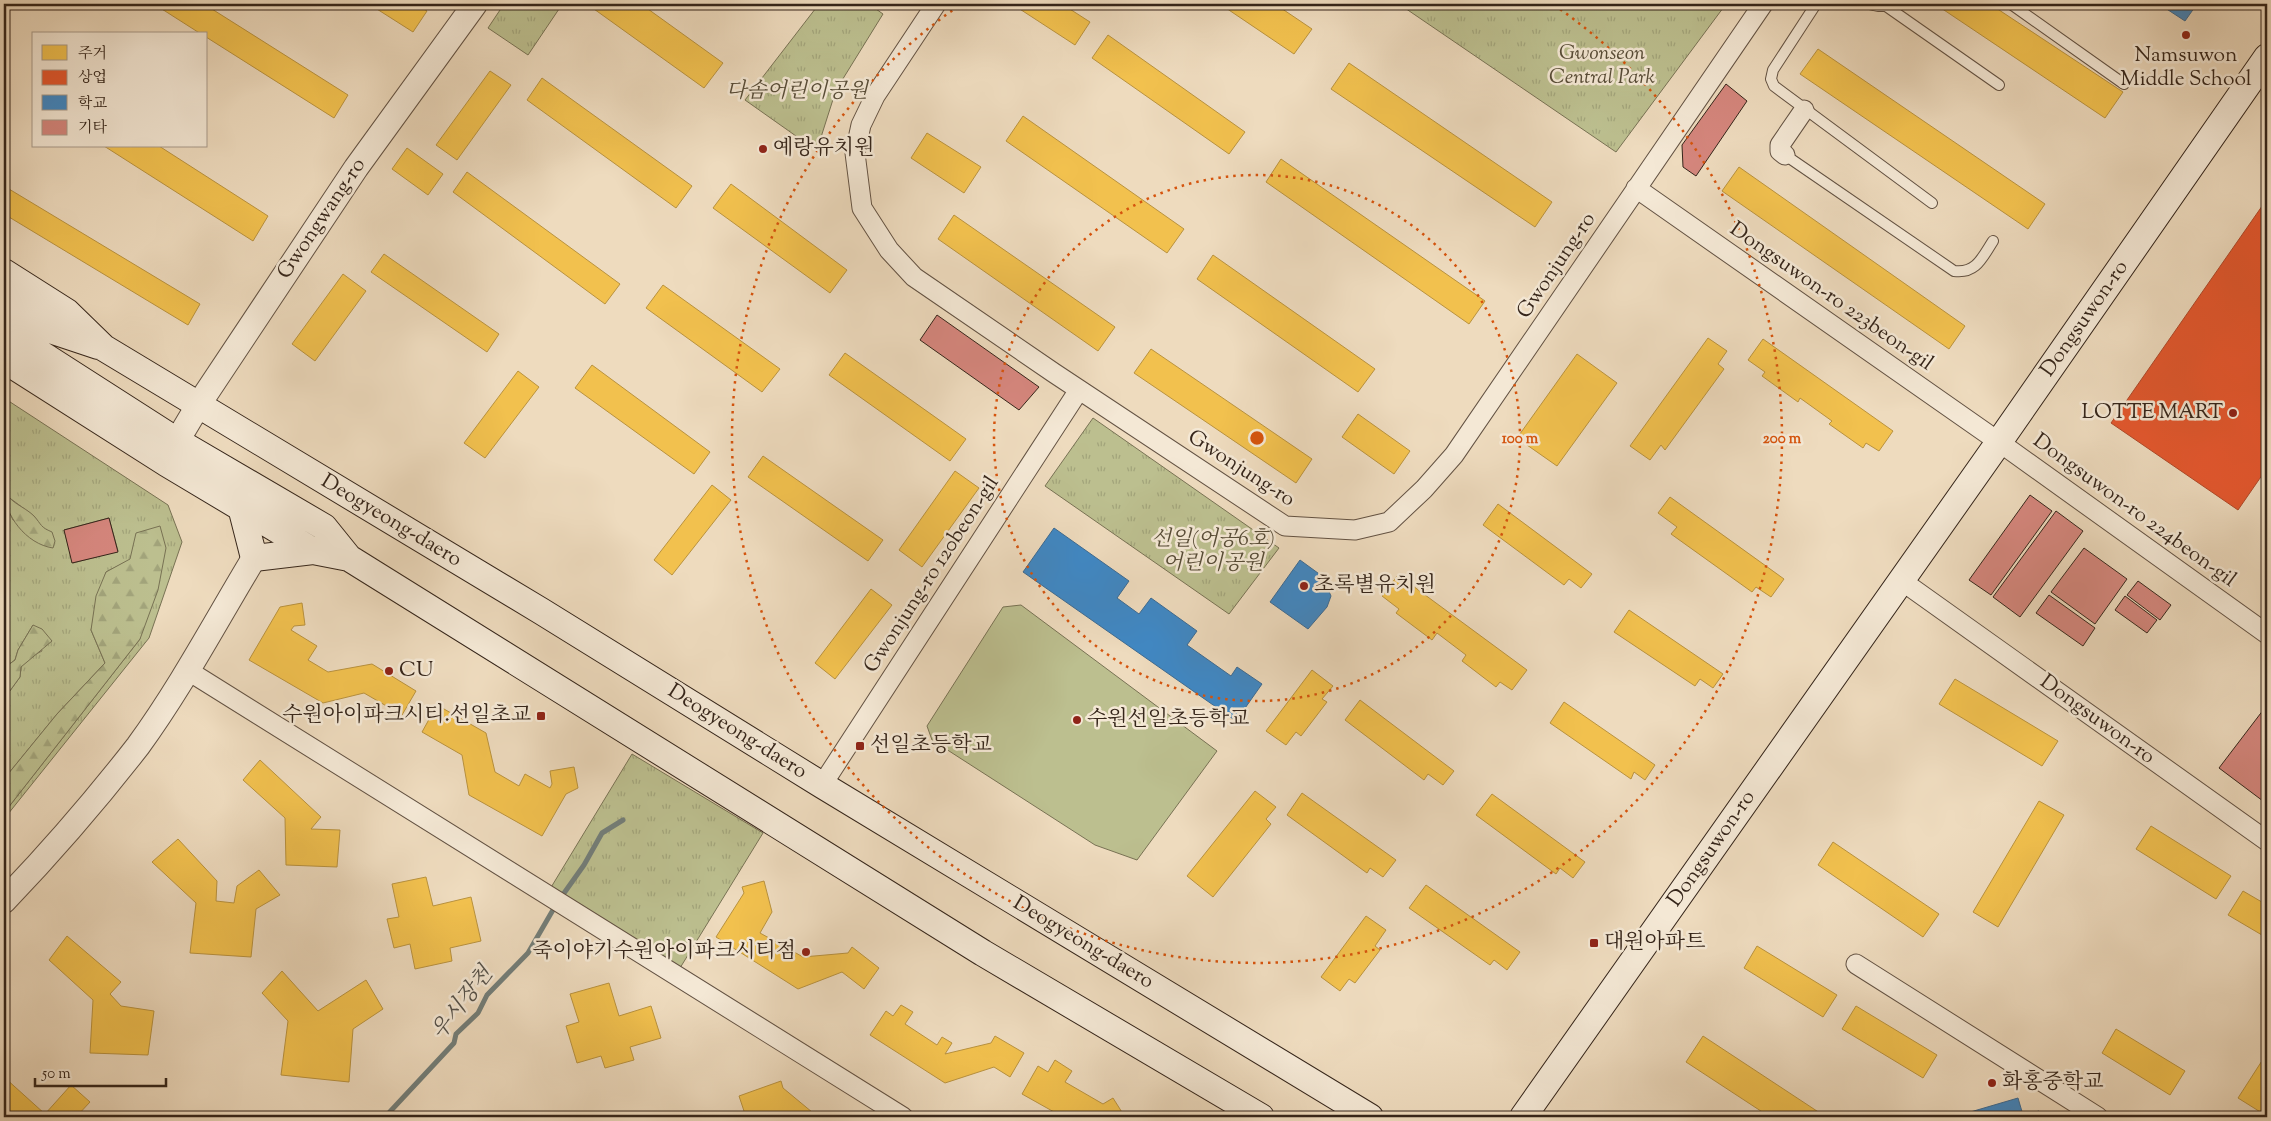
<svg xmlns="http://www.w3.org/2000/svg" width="2271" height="1121" viewBox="0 0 2271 1121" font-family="'Sorts Mill Goudy','Noto Serif KR',serif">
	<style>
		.grass { fill: url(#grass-tufts); stroke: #787254; fill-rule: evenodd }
		.forest { fill: url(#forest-firs); stroke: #787254 }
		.pitch { fill: #bcbf8f; stroke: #787254 }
		.homes { fill: #f2c14e; stroke: #b9923e }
		.shops { fill: #e4572e; stroke: #b04828 }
		.schools { fill: #3f88c5; stroke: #3c6a92 }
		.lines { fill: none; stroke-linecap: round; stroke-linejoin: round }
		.stream { stroke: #737e79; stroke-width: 5 }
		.building { fill: #d5867d; stroke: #35251a }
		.service-casing { stroke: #635243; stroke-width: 12 }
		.minor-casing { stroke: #635243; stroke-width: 21 }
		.tertiary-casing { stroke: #635243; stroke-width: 26 }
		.secondary-casing { stroke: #35251a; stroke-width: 28 }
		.service { stroke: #f4e8d5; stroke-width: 10 }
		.minor { stroke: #f4e8d5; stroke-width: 19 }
		.tertiary { stroke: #f4e8d5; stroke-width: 24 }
		.secondary { stroke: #f4e8d5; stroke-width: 26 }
		.ring { fill: none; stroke: #d6540d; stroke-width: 2.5; stroke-dasharray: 2.5 5 }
		.poi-dot { fill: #8f2418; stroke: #f4e8d5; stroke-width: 2 }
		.labels { text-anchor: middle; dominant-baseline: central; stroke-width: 5; stroke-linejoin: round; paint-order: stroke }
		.park-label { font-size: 21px; font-style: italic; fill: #574c37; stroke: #f4e8d5 }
		.poi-label { font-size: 21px; fill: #35251a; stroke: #f4e8d5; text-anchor: start }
		.street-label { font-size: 21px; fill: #35251a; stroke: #f4e8d5 }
		.water-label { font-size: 22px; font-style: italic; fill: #54514a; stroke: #f4e8d5 }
		.centre { fill: #d6540d; stroke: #f4e8d5; stroke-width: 2.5 }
		.ring-label { font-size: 15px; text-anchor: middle; font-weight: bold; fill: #d6540d; stroke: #f4e8d5; stroke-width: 5; stroke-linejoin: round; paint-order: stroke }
	</style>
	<defs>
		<pattern id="grass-tufts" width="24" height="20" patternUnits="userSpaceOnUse" patternTransform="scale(1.25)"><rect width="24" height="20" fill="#bcbf8f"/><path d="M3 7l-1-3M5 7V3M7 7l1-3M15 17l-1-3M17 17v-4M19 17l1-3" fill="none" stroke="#a2a47b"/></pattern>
		<pattern id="forest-firs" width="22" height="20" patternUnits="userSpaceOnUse" patternTransform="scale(1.25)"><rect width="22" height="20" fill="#bcbf8f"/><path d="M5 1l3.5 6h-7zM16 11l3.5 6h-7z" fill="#a2a47b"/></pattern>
	</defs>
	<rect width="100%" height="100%" fill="#eedbbe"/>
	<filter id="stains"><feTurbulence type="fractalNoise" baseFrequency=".004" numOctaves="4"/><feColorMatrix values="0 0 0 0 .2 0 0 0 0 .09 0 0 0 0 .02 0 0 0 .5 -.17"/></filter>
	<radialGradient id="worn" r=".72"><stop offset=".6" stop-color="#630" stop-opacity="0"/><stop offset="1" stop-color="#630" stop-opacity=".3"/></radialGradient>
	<path class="grass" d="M504,4h47l8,5 -31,46 -40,-27z
		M819,4h50l14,10 -47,76 -14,44 -2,19 -75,-53z
		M1399,4h327l-110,148z
		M4,398l164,107 14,37 -33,96 -145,181v-6l136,-174 -10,-79 -24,12 -15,58 14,33 -48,51 -53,65v-80l16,-22 1,-10 9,-10 12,-6 -9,-26 -15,25 -3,10 -11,8v-167l9,19 34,10 -5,-2 -8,-12 -27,-20 -3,-7zM109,518l9,33 -45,12 -9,-33z
		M1093,418l186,130 -50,66 -184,-128z
		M632,754l131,79 -83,135 -130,-79z"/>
	<path class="forest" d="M4,489c5,14 20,17 30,27 8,9 6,11 18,16l3,9 -2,7c-27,-4 -49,-33 -49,-59z
		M160,526l6,22 -8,42 -18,49 -136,174v-34l53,-65 48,-51 -14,-33 5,-34 10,-24 24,-13 6,-26z
		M33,625l9,4 10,12 -31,26 -1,10 -16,22v-31l11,-8 3,-10z"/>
	<path class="pitch" d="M1021,605l196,146 -80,109 -42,-15 -163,-105 -5,-14 76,-119z"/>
	<path class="homes" d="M154,4h50l144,91 -14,23 -128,-81v-3h-5z
		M369,4h46l12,7 -14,21z
		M587,4h54l82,59 -19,25z
		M1012,4h50l28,18 -15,23z
		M1220,4h55l37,25 -18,25z
		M1935,4h55l133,88 -18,26z
		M1108,35l137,97 -16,22 -137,-96z
		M1818,49l227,155 -17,25 -228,-155z
		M1349,63l203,139 -17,25 -204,-138z
		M490,71l21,14 -54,75 -21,-15z
		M542,78l150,108 -16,22 -149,-108z
		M1023,116l161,113 -17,24 -161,-112z
		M927,133l54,34 -17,26 -53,-35z
		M104,146h55l109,70 -15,25z
		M407,148l36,26 -15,21 -36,-26z
		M1281,159l204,142 -16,23 -203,-142z
		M1739,167l226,159 -16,23 -227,-158z
		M467,172l153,112 -15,20 -152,-112z
		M731,184l116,86 -17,23 -117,-85z
		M4,186l196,118 -12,21 -184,-111z
		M954,215l161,112 -17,24 -160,-112z
		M384,254l115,80 -12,18 -116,-80z
		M1213,255l162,114 -17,23 -161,-113z
		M343,274l23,17 -51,70 -23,-17z
		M663,285l117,84 -18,23 -116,-84z
		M1708,338l19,13 -9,13 6,5 -59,81 -4,-5 -11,15 -20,-14z
		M1763,339l130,92 -14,20 -13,-8 -3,5 -34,-24 3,-3 -32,-23 -2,4 -36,-26 3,-4 -17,-12z
		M1151,349l161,110 -16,24 -162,-110z
		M845,353l121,86 -16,22 -121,-86z
		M1577,354l40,29 -60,83 -40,-28z
		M592,365l118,87 -16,22 -119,-86z
		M518,371l21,16 -54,71 -21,-15z
		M1358,414l52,37 -16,23 -52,-37z
		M763,456l120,84 -15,21 -120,-84z
		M955,471l24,17 -57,79 -23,-17z
		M712,485l19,15 -59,75 -18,-15z
		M1670,497l114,82 -13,18 -15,-10 -4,5 -81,-58 6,-7 -19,-14z
		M1498,504l94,70 -11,14 -12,-9 -5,6 -81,-60z
		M1398,575l129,95 -15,20 -12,-8 -4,5 -34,-26 4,-6 -29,-22 -5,7 -36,-27 3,-4 -17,-13z
		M871,589l21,16 -57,74 -20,-16z
		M302,603l3,22 -11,1 -3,4 26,16 -9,14 20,12 44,-8 44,27 -14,24 -38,-22 -41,10 -74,-43 31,-53z
		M1629,610l94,64 -10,14 -13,-9 -5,7 -81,-54z
		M1312,670l21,16 -11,13 5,3 -26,34 -5,-4 -10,13 -20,-14z
		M1955,679l103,62 -16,25 -103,-62z
		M1360,700l94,71 -11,14 -15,-11 -4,6 -79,-60z
		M1564,702l91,63 -10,15 -11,-8 -3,7 -81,-56z
		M437,705l49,28 9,39 24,14 6,-12 25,14 2,-4 -2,-13 24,-4 4,21 -12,6 -24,42 -73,-41 -7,-40 -40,-23z
		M260,760l61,57 -10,12 29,1 -3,37 -51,-2 -1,-47 -42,-38z
		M1255,791l21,16 -10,12 5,5 -58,73 -26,-21z
		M1302,793l94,67 -13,17 -13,-9 -3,5 -80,-58z
		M1492,794l93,68 -12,16 -13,-10 -4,6 -80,-59z
		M2039,801l25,14 -66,112 -25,-15z
		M2151,826l80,50 -15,23 -80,-50z
		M178,839l39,42 -1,20 18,2 3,-17 22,-16 21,25 -24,14 -5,48 -61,-4 6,-50 -44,-41z
		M1833,842l106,72 -16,23 -105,-72z
		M426,877l7,29 38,-9 10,44 -31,7 2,13 -37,8 -5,-25 -16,4 -7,-29 12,-2 -7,-33z
		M764,881l8,31 -12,21 43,24 45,-4 4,-6 27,21 -15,21 -22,-17 -44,17 -82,-52 28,-44 -2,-6z
		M1426,885l94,67 -13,18 -13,-10 -4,5 -81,-57z
		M2243,891l24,14v33l-39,-23z
		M1366,916l20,14 -11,16 5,4 -25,33 -6,-4 -9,12 -19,-14z
		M67,936l54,46 -11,12 11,12 33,5 -6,44 -58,-2 3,-53 -44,-40z
		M1757,946l80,49 -14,22 -79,-49z
		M282,971l36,40 48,-31 17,29 -30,20 -4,53 -68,-7 7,-54 -26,-28z
		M609,983l10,33 32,-10 10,32 -31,9 4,13 -29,8 -4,-12 -24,7 -11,-37 13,-4 -9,-28z
		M901,1005l12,7 -8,12 32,21 5,-8 10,6 -7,11 46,-11 4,-7 29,17 -14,24 -16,-10 -49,16 -75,-48 16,-24 7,5z
		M1856,1006l81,49 -14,23 -81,-49z
		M2116,1029l69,42 -15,24 -68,-42z
		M1703,1036l123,81h-56l-84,-55z
		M2267,1053v52l-5,8 -24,-15z
		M1055,1060l17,11 -7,11 38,22 10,-6 12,19h-62l-41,-23 16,-28 10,6z
		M4,1077l41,37 26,-29 19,17 -14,15h-70l-2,-2z
		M781,1081l2,7 35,29h-72l-7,-21z"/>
	<path class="shops" d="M2267,199v269l-29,42 -127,-87z"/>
	<path class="schools" d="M2159,4h38l-12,17z
		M1054,528l75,53 -12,17 22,16 12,-16 46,33 -10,14 44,31 6,-9 25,17 -26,37 -213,-149z
		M1300,560l22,16 9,20 -4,11 -19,22 -38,-27z
		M2018,1098l5,17 16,-4 2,6h-77l3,-4z"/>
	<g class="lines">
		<path class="stream" d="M385,1117l69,-74 2,-9 22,-21 9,-18 41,-42 29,-50 27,-38 18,-32 21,-13"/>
	</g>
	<path class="building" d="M1726,84l21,17 -51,75 -13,-9 -1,-22z
		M937,315l102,72 -20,23 -99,-70z
		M2030,495l22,16 -61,84 -22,-15z
		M2056,511l27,20 -63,86 -27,-20z
		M109,518l9,34 -46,11 -8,-33z
		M2084,548l43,31 -32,45 -44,-32z
		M2138,581l33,24 -11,15 -33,-25z
		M2049,595l46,33 -12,18 -47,-33z
		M2125,596l32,24 -10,13 -32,-23z
		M2267,705v99l-48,-36z"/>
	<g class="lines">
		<defs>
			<path id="service" d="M1816,4l-43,66 -2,9 3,7 158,117
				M1869,4l9,2h8l113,79
				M2011,4l113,80
				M1785,155l169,116c22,3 28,-13 39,-30"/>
			<path id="minor" d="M936,4l-61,92 -14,29 -6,28 7,55 27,42 25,27 140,96 231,153 70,4 34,-8 35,-33 30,-34 309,-451
				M1785,155l-5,-4v-6l24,-35
				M1636,188l363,254 268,192
				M1902,581l365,260
				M187,670l716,447
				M822,785l257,-395
				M1856,964l242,153"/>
			<path id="tertiary" d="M177,441l22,-37 157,-236 119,-164
				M4,901c47,-49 92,-101 134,-155 43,-59 78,-125 116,-188"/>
			<path id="secondary" d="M4,272l63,40 37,36 437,263 281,174 548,332
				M4,300l49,31 45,15
				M4,330l173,111 147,86 25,31
				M4,360l162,103 147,88 36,7 634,395 278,164
				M241,507l13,51 59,-7
				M1523,1117l476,-675 268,-385"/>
		</defs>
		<use href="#service" class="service-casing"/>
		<use href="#minor" class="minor-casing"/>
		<use href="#tertiary" class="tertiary-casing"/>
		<use href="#secondary" class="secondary-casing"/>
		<use href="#service" class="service"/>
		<use href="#minor" class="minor"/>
		<use href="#tertiary" class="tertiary"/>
		<use href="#secondary" class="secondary"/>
	</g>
	<g class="ring">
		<circle cx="1257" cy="438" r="263"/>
		<path d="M1554 5A525 525 0 1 1 960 5"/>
	</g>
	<g class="poi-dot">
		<circle cx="2186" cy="35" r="5"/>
		<circle cx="763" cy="149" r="5"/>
		<circle cx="2233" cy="413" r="5"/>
		<circle cx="1304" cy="586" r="5"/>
		<circle cx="389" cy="671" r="5"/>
		<rect x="536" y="711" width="10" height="10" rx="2.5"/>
		<circle cx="1077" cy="720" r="5"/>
		<rect x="855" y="741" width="10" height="10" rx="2.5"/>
		<rect x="1589" y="938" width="10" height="10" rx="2.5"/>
		<circle cx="806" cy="952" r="5"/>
		<circle cx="1992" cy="1083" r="5"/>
	</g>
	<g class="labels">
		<g class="park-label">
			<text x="1602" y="54">Gwonseon<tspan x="1602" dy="24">Central Park</tspan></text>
			<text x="797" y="92">다솜어린이공원</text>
			<text x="1213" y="540">선일(어공6호)<tspan x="1213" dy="24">어린이공원</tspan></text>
		</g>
		<g class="poi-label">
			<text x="2186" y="56" text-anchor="middle">Namsuwon<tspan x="2186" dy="24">Middle School</tspan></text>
			<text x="773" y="149">예랑유치원</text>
			<text x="2223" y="413" text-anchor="end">LOTTE MART</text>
			<text x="1314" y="586">초록별유치원</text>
			<text x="399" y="671">CU</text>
			<text x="531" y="716" text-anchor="end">수원아이파크시티.선일초교</text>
			<text x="1087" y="720">수원선일초등학교</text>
			<text x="870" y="746">선일초등학교</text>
			<text x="1604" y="943">대원아파트</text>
			<text x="796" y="952" text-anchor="end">죽이야기수원아이파크시티점</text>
			<text x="2002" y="1083">화홍중학교</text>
		</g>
		<g class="street-label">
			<text transform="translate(322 219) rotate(-56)">Gwongwang-ro</text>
			<text transform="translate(1557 266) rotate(-56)">Gwonjung-ro</text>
			<text transform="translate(1831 297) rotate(35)">Dongsuwon-ro 223beon-gil</text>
			<text transform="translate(2085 319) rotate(-55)">Dongsuwon-ro</text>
			<text transform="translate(1241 469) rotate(33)">Gwonjung-ro</text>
			<text transform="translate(2134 511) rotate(36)">Dongsuwon-ro 224beon-gil</text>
			<text transform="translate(391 521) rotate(31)">Deogyeong-daero</text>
			<text transform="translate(932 575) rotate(-57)">Gwonjung-ro 120beon-gil</text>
			<text transform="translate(2097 720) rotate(36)">Dongsuwon-ro</text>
			<text transform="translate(737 732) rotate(32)">Deogyeong-daero</text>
			<text transform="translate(1712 849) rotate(-55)">Dongsuwon-ro</text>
			<text transform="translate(1083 943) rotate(31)">Deogyeong-daero</text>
		</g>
		<g class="water-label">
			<text transform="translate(463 1004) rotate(-52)">우시장천</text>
		</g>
	</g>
	<circle cx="1257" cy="438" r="8" class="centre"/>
	<g class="ring-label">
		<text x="1520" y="443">100 m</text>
		<text x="1782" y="443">200 m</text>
	</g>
	<rect width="2271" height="1121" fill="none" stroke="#eedbbe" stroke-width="20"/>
	<rect x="5" y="5" width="2261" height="1111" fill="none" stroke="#35251a" stroke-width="2.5"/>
	<rect x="10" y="10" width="2251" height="1101" fill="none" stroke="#35251a"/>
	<rect x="32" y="32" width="175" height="115" fill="#f4e8d5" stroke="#a89a8a"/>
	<rect x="42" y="45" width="25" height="15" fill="#f2c14e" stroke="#a89a8a"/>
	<text x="78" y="58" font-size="15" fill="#35251a">주거</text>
	<rect x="42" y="70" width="25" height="15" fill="#e4572e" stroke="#a89a8a"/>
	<text x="78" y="82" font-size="15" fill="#35251a">상업</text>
	<rect x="42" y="95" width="25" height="15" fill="#3f88c5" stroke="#a89a8a"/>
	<text x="78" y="108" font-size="15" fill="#35251a">학교</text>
	<rect x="42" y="120" width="25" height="15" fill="#d5867d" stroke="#a89a8a"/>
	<text x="78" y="132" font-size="15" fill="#35251a">기타</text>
	<path d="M35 1078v8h131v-8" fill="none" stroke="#35251a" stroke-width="2.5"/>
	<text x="42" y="1078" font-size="15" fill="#35251a" stroke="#f4e8d5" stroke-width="4" paint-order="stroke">50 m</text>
	<rect width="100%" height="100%" filter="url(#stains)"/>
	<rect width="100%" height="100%" fill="url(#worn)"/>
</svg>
